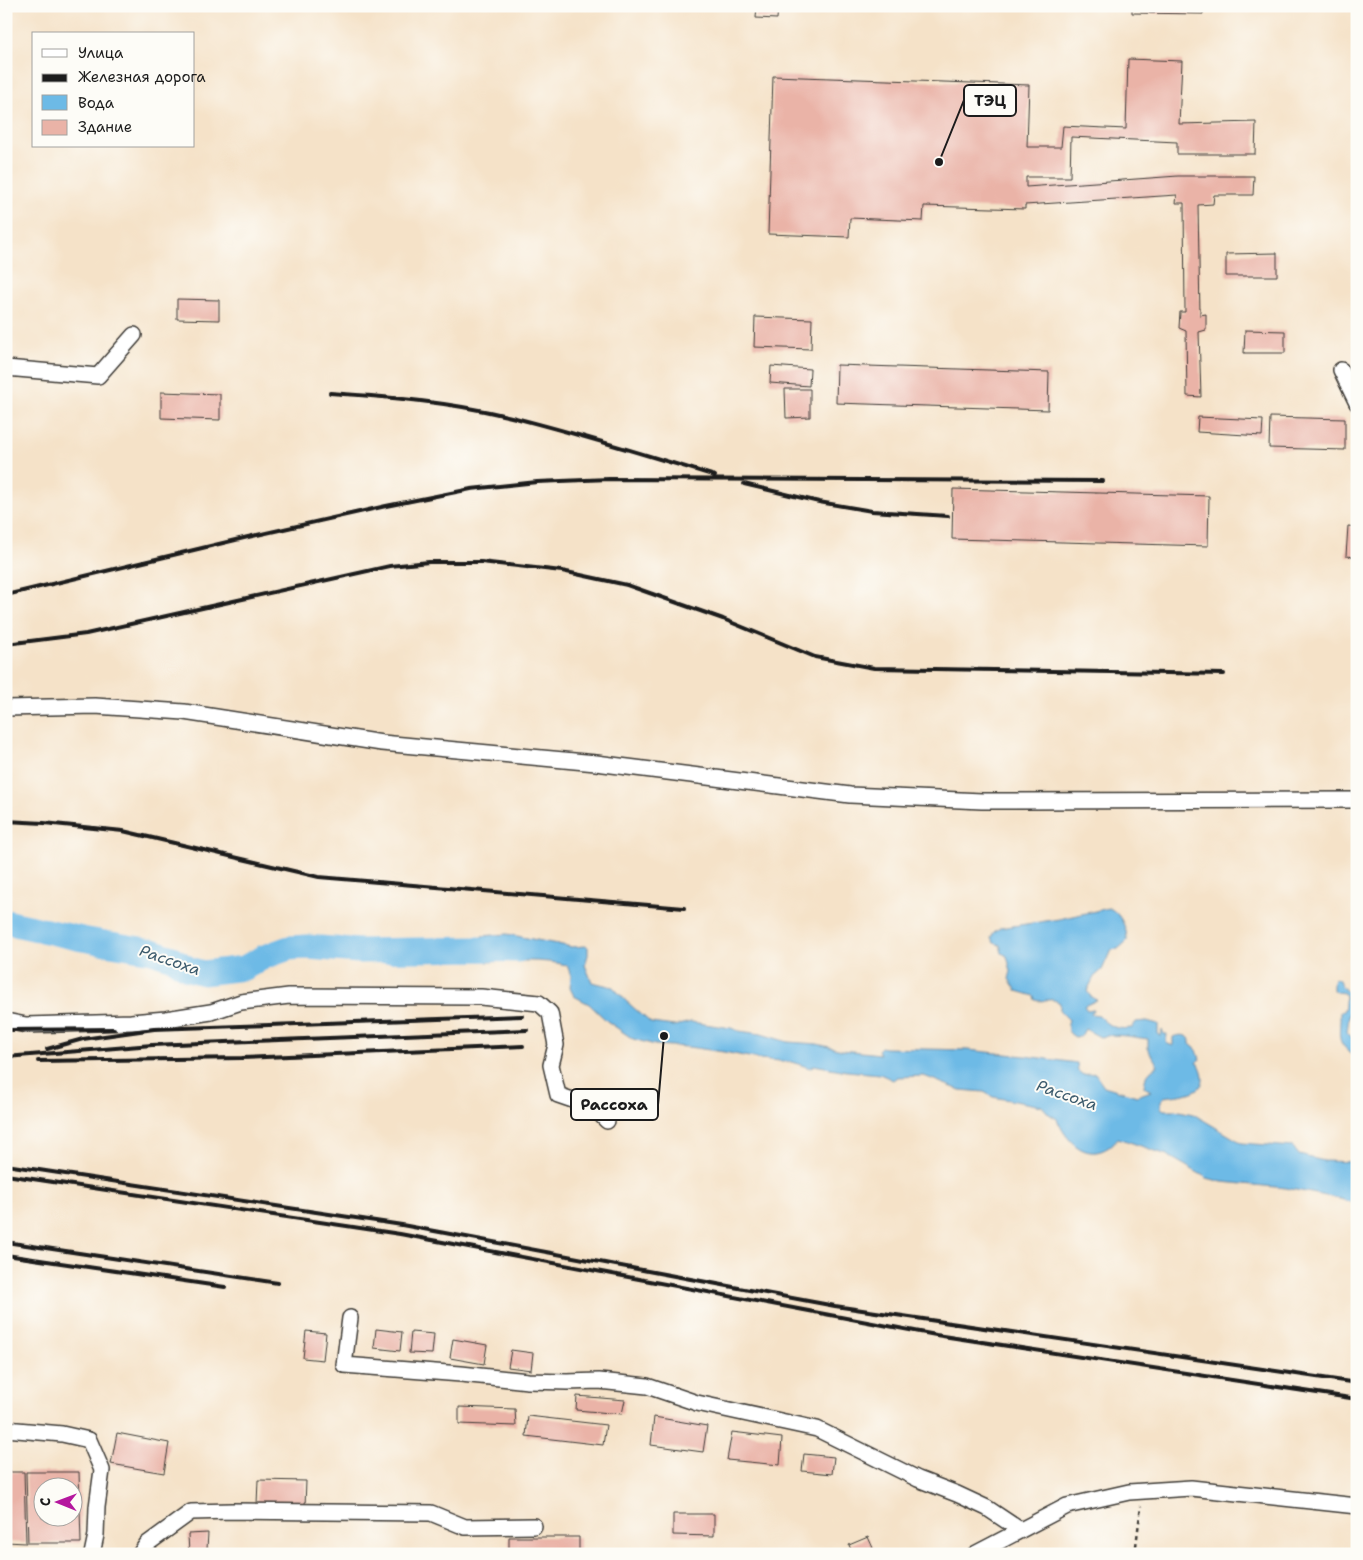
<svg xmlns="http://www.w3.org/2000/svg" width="1363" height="1560" viewBox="0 0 1363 1560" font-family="'Shantell Sans',sans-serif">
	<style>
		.water { fill: #6dbae6; stroke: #446b81 }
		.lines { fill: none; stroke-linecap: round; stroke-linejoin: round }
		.river { stroke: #6dbae6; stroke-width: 25 }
		.building { fill: #eab3a7; fill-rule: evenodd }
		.minor-casing { stroke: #3d3a36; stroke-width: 18 }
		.path { stroke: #3d3a36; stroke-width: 2.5; stroke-dasharray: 4 4; stroke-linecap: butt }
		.minor { stroke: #fff; stroke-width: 15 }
		.rail { stroke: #1c1c1c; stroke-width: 4 }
		.labels { text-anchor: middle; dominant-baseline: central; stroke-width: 4; stroke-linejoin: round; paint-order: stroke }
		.water-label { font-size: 16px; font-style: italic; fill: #3c5b6d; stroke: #fdfcf7 }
		.leader { fill: none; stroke: #1c1c1c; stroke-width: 2 }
		.callout-dot { fill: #1c1c1c; stroke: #fdfcf7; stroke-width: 2 }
		.callout { fill: #fdfcf7; stroke: #1c1c1c; stroke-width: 2 }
		.callout-label { font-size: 16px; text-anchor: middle; font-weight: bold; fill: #1c1c1c }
	</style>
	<rect width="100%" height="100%" fill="#fdfcf7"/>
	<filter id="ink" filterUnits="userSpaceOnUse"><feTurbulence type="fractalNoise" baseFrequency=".02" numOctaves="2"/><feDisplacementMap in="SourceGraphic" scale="10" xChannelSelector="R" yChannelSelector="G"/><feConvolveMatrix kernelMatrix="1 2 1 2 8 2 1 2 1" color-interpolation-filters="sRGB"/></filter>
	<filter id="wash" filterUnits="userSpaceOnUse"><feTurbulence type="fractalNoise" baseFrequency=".0096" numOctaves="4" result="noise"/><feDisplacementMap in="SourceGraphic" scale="20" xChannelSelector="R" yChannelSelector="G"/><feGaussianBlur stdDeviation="1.12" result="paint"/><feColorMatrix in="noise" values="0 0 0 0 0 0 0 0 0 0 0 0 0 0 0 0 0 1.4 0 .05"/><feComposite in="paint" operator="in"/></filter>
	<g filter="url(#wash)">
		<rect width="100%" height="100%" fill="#f5e2c8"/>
		<path class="water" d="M1109,908c11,4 19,22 18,33l-9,8 -7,1 -9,20 -8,7 -7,14 4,6 6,3 -13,6 3,4 6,-1 -2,5 8,1c8,12 19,15 33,13l4,-6 11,-1 11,3v11l3,1 1,-6 2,4h3l-1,9 7,3v-9c4,-2 13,-3 16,1 1,1 1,5 1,6l7,6 3,9 -3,4 2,1c15,30 -14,30 -35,33l-3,4v7l3,2h11l18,4 49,29 51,4 6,8 25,6 33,1v42l-21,-6 -50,-10 -64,-6 -15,-4 -40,-23 -49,-17c-3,3 -6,7 -9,9 -24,16 -44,-8 -52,-28l-8,-5 -7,-8 -49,-9 -9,-5 -24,-2 -36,-14 -27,1 -4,3 -13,-6 -33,-3 -33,-6 -4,3 -18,-6 -33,-3 -35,-7 -36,-5 -33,-2 -22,-6 -26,-18 -18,-17 -15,-8 -4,-8 1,-12 -4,-11c-26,-6 -53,-4 -80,-3l-5,-26 25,-2 65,13 13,-1 3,1v8l-3,10 7,17 21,5 13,14 25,22 23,3 17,-4 40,6 8,3 22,3 27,8 29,2 25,6 38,4 -2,-4 3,-3 4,1 83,2 57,6 52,7 1,8 5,4 12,-2 9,13 33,10 14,-5 -7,-4c1,-12 5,-16 14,-22l-10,-15v-11c-17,-2 -31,-6 -48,-2l-15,-8 -4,7 -6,1c-9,-5 -8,-9 -6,-17l-9,-9v-8c-9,-7 -16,0 -25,-3l-1,-4 -17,-5 -8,-12 2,-8 -4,-15 -5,-3 -2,-8 -6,-2 -3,-5 3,-6 6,-4 59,-9z
			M1335,978l4,2c2,8 10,11 12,20l-4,32 6,7 4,1v16c-24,-12 -16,-22 -17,-44l3,-1c3,-4 1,-9 3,-14l-2,-4 -8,-1 -3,-2v-9z"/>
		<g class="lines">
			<path class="river" d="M6,922l76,17 70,12 20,7 17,11 14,4 41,-5 20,-11 25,-9 18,-1 52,4 117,-2 42,1"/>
		</g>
		<g id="blocks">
			<path class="building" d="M757,6h21l-1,13 -21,-1z
				M852,6h40v3h-40z
				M1132,6h71v8l-71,-1z
				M1128,59l54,2 -3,63 77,-2 -1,32h-78v-12l-106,-5 -1,40h-44v10l152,-11h76l-1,19h-39l-1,9 -15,1 2,110 6,-1v16l-7,2 2,65 -14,-1 -1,-65 -7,-3 1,-16h5l-1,-109h-8l1,-8 -152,10v4l-101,-3 -1,15 -73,-3 -1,19 -81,-3 5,-158 256,9 -2,62h34l2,-21 63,3z
				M1277,253v23h-51v-22z
				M177,299l42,1v20l-42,-1z
				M755,317l57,2 -1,30 -57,-2z
				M1245,330l40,1v22h-41z
				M837,365l212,7 -1,38 -212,-7z
				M771,366l39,3 -1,17 -39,-3z
				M785,389h25v28l-24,1z
				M161,392l59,2v26l-59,-2z
				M1198,417l65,3 -1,16 -65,-4z
				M1270,417l75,2v31l-76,-2z
				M953,489l256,7 -1,50 -256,-7z
				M1348,526l9,1v30l-11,-1z
				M376,1329l26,3 -2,19 -26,-3z
				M306,1331l20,2 -3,27 -20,-2z
				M411,1332l23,2 -2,20 -23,-1z
				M453,1339l34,6 -3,19 -34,-6z
				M511,1350l22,3 -2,17 -23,-3z
				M577,1396l48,4 -3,14 -46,-4z
				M459,1407l56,2 1,17 -57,-2z
				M528,1416l78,9 -3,20 -77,-9z
				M654,1417l53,9 -4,26 -52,-7z
				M732,1432l50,6 -2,27 -53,-5z
				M117,1433l52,10 -5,30 -53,-9z
				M804,1454l30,3 -2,17 -30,-3z
				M6,1472h18l2,71 -20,-1z
				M26,1472h53l2,71h-53zM42,1488h30v30h-30z
				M258,1480l48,1 -1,25 -48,-2z
				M673,1514h41v22l-41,-1z
				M208,1533l-1,16 13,2v3h-31l-1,-20z
				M509,1537h70v17h-70z
				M868,1537l5,11 -11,6h-9l-4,-9z"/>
		</g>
	</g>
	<g filter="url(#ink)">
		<use href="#blocks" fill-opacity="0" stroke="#3d3a36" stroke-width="1"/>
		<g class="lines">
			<defs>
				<path id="minor" d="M6,368l92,8 36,-41
					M1341,370l16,33
					M6,708l89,-2 89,6 198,31 214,20 254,32 132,6 375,-1
					M6,1021l20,4 105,-3 35,-3 45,-7 30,-10 48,-6 192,1 58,6 11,10 6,32 -5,20 7,30 35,12 14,14
					M350,1318l-6,47 117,9 67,7 39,1 32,-1 48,5 50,17 120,26 101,50 39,15 30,14 33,22
					M6,1429l56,5 27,6 13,30 -5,37 -1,28 -4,19
					M140,1554l7,-10 44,-32 41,-1 199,2 34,14 69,-1
					M975,1554l92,-48 62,-14 62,-4 166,18"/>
			</defs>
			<use href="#minor" class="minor-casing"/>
			<path class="path" d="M1135,1554l6,-48"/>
			<use href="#minor" class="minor"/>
			<path class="rail" d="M330,393c59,4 119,9 177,23 70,17 139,39 208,60
				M744,484l75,18 53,9 76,5
				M6,595l242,-58 138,-31 85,-17 66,-7 72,-3 494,2
				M6,644l80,-10 304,-68 39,-4h52l81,9 65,14 96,34 92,38 59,11 350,6
				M6,821l38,2 79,8 196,46 365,31
				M6,1030l108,-1
				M47,1049l36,-10 71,-10 368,-13
				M6,1057l146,-12 375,-15
				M38,1061l204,-3 281,-12
				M6,1165l396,60 433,81 522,77
				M6,1175l394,59 536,101 421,64
				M6,1242l272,41
				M6,1255l219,32"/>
		</g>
	</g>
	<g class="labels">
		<g class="water-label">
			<text transform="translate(170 960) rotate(19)">Рассоха</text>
			<text transform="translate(1067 1095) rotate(19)">Рассоха</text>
		</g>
	</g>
	<path class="leader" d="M939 162L964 100M664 1036L658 1105"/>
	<g class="callout-dot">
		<circle cx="939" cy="162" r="5"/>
		<circle cx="664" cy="1036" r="5"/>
	</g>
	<g class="callout">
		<rect x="964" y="85" width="52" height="31" rx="5"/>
		<rect x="571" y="1089" width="87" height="31" rx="5"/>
	</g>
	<g class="callout-label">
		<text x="990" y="106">ТЭЦ</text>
		<text x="614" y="1110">Рассоха</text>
	</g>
	<rect width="1363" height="1560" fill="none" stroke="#fdfcf7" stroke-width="25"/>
	<rect x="32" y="32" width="162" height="115" fill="#fdfcf7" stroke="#a3a29f"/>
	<rect x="42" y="49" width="25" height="8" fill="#ffffff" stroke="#a3a29f"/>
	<text x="78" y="58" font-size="15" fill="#1c1c1c">Улица</text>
	<rect x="42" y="74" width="25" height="8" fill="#1c1c1c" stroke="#a3a29f"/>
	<text x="78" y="82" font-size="15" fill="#1c1c1c">Железная дорога</text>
	<rect x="42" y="95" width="25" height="15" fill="#6dbae6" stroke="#a3a29f"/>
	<text x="78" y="108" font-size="15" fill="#1c1c1c">Вода</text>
	<rect x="42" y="120" width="25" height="15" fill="#eab3a7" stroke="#a3a29f"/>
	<text x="78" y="132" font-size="15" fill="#1c1c1c">Здание</text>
	<g transform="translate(58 1502) rotate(271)"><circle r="24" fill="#fdfcf7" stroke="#a3a29f"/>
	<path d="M0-4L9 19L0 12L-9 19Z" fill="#b5179e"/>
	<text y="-8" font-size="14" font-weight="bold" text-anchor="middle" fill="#1c1c1c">С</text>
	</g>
</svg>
